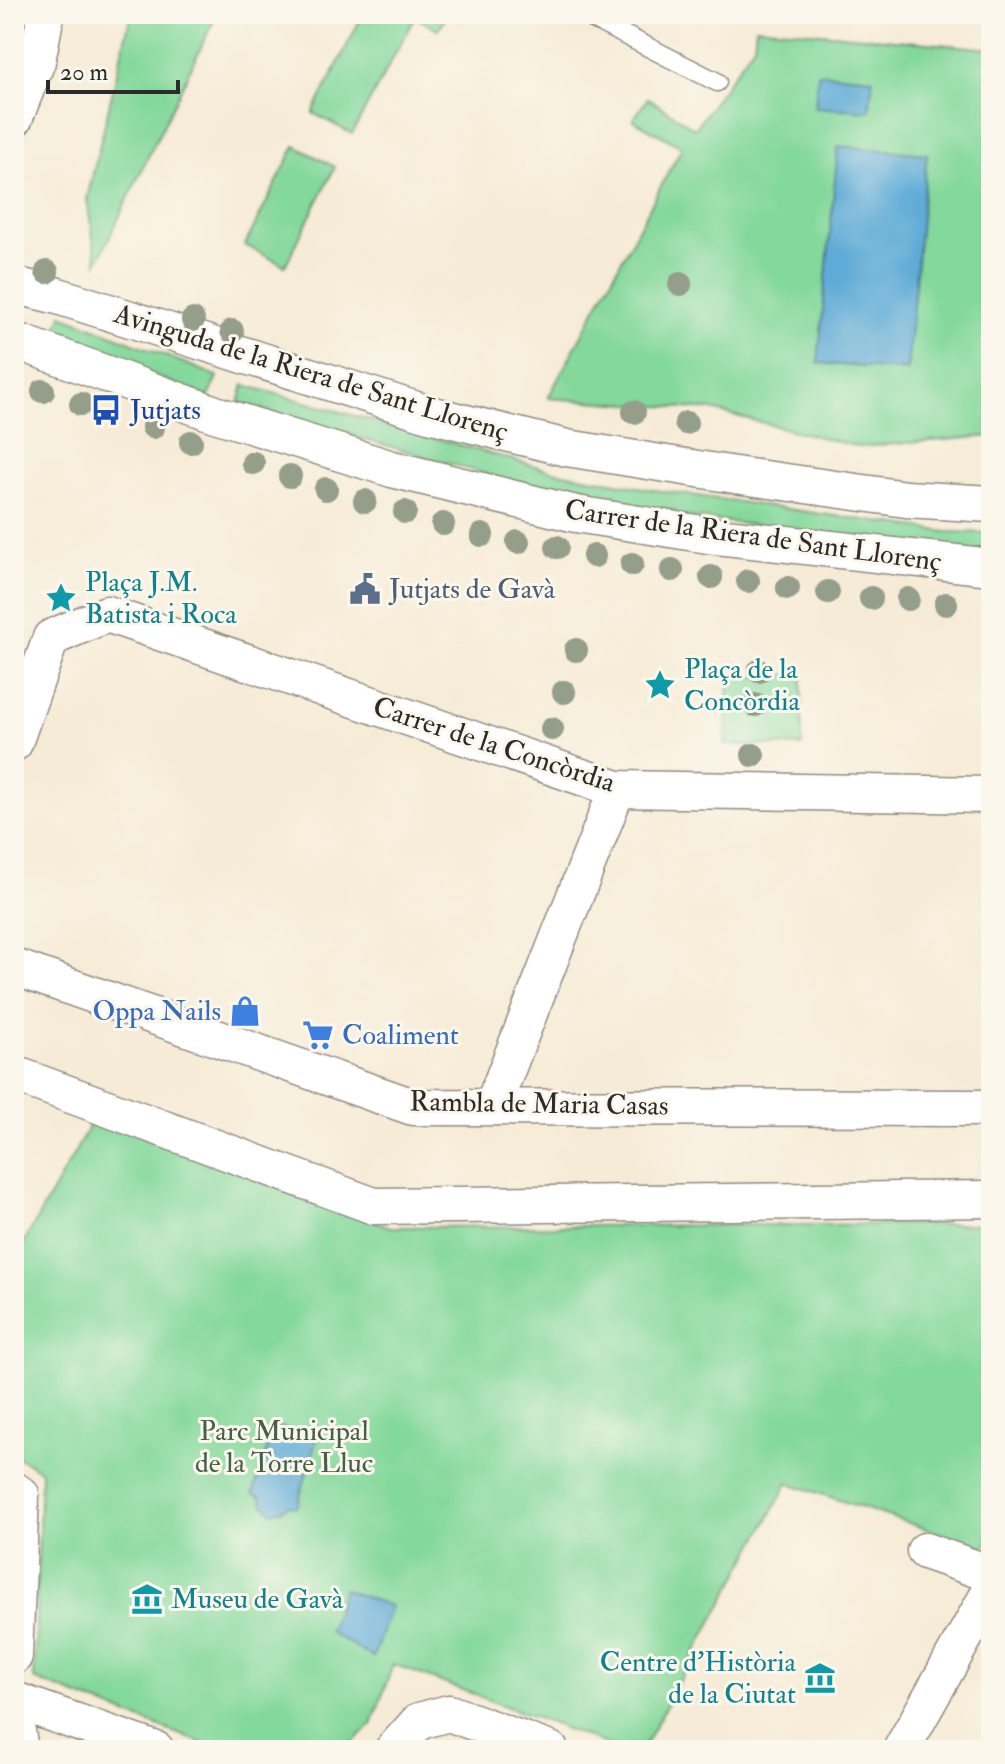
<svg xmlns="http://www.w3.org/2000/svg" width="1005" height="1764" viewBox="0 0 1005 1764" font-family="'IM FELL Double Pica',serif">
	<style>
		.green { fill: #83d89b; stroke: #578263; stroke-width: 2 }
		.water { fill: #5fabd7; stroke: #456b81; stroke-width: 2 }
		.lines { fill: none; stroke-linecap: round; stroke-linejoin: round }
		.service-casing { stroke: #908b80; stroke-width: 21 }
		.minor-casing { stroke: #908b80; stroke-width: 39 }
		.service { stroke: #fff; stroke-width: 18 }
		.minor { stroke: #fff; stroke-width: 36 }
		.tree { fill: #959e8b }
		.labels { text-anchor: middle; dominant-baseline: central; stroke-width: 6; stroke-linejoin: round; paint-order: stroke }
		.street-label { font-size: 28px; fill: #2b2b2b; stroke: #fbf7ec }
		.transit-label { font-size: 28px; fill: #164399; stroke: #fbf7ec; text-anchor: start }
		.culture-label { font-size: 28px; fill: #0d838f; stroke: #fbf7ec; text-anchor: start }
		.service-label { font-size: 28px; fill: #4e5e75; stroke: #fbf7ec; text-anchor: start }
		.shop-label { font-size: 28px; fill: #366cbe; stroke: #fbf7ec; text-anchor: end }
		.park-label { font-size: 28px; fill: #455f4d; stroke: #fbf7ec }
	</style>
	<rect width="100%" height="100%" fill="#fbf7ec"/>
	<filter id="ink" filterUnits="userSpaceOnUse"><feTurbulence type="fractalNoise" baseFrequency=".0125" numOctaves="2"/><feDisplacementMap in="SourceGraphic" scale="16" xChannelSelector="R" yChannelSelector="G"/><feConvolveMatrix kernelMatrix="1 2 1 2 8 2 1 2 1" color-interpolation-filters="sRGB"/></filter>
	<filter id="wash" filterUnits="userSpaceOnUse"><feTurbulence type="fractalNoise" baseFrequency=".006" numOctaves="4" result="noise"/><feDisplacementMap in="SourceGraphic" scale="32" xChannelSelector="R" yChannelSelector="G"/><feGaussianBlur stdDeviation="1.8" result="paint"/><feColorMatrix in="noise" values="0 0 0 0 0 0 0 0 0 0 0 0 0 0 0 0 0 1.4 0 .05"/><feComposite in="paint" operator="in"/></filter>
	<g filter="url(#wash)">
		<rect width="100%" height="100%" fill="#f6ebd6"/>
		<path class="green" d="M131,14h86l-120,249 -10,-64z
			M363,14h85l-10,16 -23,-13 -63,117 -39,-21z
			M756,27l235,22v387l-132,11 -147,-37 -164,-12 134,-251 -49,-27 15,-22 47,31 59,-84z
			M295,146l40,21 -50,99 -40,-21z
			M62,315l155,61 -8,21 -155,-61z
			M244,385l309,86 95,18 299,43 44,1v21l-335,-41 -118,-24 -299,-86z
			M802,674v72l-77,-1 4,-67z
			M94,1118l296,109 601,-3v311l-7,13 -196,-65 -146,267h-20l-229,-86 -21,61 -28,25 -126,-1 -184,-70 7,-208 -27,-16v-195z"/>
		<path class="water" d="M818,73l55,5 -4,33 -54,-4z
			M838,146l89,8 -20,217 -89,-8z
			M274,1425l43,13 -20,69 -8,-2 -6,4 -11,3 -9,-8 -2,-7 -8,-3z
			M343,1589l48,17 -18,51 -44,-25z"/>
	</g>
	<g filter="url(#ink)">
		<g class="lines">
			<defs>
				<path id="service" d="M583,14l134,68"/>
				<path id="minor" d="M14,119l23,-58 9,-47
					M14,285l44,11 371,118 138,34 168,27 171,24 85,5
					M14,340l201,74 177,55 184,45 132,21 283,32
					M14,743l37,-105 56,-24 510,175 374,6
					M14,967l399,140 578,1
					M14,1074l360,132 617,-7
					M493,1105l124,-316
					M14,1490l7,5 -7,161
					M925,1551l66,23
					M14,1700l142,50
					M14,1712l6,38
					M393,1750l26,-29 30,-8 101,37
					M901,1750l90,-160"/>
			</defs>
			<use href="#service" class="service-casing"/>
			<use href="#minor" class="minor-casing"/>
			<use href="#service" class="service"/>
			<use href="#minor" class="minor"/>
		</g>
		<g class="tree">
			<circle cx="47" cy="272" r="12"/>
			<circle cx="680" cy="284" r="12"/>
			<circle cx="193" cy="320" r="12"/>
			<circle cx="232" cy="331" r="12"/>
			<circle cx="43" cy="391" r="12"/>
			<circle cx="81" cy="404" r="12"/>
			<circle cx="634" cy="412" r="12"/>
			<circle cx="686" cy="423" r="12"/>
			<circle cx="153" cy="427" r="12"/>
			<circle cx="191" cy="442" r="12"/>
			<circle cx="253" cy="463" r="12"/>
			<circle cx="290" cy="476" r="12"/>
			<circle cx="326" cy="489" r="12"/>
			<circle cx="365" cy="501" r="12"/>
			<circle cx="405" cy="512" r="12"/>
			<circle cx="443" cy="524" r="12"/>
			<circle cx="482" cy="535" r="12"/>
			<circle cx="518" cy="542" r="12"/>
			<circle cx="557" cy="547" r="12"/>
			<circle cx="594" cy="556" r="12"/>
			<circle cx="632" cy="564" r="12"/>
			<circle cx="672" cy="570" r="12"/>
			<circle cx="711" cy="577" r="12"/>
			<circle cx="748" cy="581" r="12"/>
			<circle cx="788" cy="588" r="12"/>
			<circle cx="828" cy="592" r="12"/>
			<circle cx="871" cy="598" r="12"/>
			<circle cx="908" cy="599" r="12"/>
			<circle cx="946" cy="604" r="12"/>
			<circle cx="576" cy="650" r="12"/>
			<circle cx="759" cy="671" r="12"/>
			<circle cx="564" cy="692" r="12"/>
			<circle cx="755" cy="705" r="12"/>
			<circle cx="552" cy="729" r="12"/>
			<circle cx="753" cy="755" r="12"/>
		</g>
	</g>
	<defs>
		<symbol id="bus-bare" viewBox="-9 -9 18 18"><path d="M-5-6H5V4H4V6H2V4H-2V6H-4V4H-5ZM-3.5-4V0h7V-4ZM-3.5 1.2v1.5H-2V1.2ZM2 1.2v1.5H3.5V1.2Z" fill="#1a4fb4" stroke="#fbf7ec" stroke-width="2.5" paint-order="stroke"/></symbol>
		<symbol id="civic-bare" viewBox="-9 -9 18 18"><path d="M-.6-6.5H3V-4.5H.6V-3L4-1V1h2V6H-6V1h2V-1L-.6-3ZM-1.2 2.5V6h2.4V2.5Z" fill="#5c6f8a" stroke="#fbf7ec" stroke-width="2.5" paint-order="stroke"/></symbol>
		<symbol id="sight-bare" viewBox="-9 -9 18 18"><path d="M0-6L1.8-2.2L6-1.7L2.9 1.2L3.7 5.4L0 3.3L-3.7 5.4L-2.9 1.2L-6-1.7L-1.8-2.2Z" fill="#0f9aa8" stroke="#fbf7ec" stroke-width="2.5" paint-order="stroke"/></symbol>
		<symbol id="shop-bare" viewBox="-9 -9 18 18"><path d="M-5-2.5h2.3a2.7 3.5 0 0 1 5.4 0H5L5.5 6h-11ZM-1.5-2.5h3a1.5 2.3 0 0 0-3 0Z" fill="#3f7fe0" stroke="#fbf7ec" stroke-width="2.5" paint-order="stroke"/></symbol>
		<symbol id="supermarket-bare" viewBox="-9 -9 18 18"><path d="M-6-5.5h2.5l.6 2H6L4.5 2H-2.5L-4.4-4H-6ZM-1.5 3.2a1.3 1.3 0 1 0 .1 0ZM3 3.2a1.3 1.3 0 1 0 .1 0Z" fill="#3f7fe0" stroke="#fbf7ec" stroke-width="2.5" paint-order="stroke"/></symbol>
		<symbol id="museum-bare" viewBox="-9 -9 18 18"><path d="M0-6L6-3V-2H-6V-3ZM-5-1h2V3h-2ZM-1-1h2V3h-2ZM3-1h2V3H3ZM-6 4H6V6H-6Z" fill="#0f9aa8" stroke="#fbf7ec" stroke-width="2.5" paint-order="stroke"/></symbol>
	</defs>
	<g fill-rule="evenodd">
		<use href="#bus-bare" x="84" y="388" width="44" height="44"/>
		<use href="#civic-bare" x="343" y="567" width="44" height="44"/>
		<use href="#sight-bare" x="39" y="576" width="44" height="44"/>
		<use href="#sight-bare" x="638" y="663" width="44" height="44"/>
		<use href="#shop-bare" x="223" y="989" width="44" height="44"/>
		<use href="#supermarket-bare" x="296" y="1013" width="44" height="44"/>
		<use href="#museum-bare" x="125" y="1577" width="44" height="44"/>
		<use href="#museum-bare" x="798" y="1656" width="44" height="44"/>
	</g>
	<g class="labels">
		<g class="street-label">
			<text transform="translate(311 373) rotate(17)">Avinguda de la Riera de Sant Llorenç</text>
			<text transform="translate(753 536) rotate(8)">Carrer de la Riera de Sant Llorenç</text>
			<text transform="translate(494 745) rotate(18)">Carrer de la Concòrdia</text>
			<text transform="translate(539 1104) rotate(1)">Rambla de Maria Casas</text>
		</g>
		<g class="transit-label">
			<text x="130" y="410">Jutjats</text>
		</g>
		<g class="culture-label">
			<text x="85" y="582">Plaça J.M.<tspan x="85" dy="32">Batista i Roca</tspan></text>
			<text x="684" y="669">Plaça de la<tspan x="684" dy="32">Concòrdia</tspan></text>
			<text x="171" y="1599">Museu de Gavà</text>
			<text x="796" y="1662" text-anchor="end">Centre d'Història<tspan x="796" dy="32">de la Ciutat</tspan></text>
		</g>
		<g class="service-label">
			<text x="389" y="589">Jutjats de Gavà</text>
		</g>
		<g class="shop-label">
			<text x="221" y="1011">Oppa Nails</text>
			<text x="342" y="1035" text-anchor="start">Coaliment</text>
		</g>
		<g class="park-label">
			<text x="284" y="1431">Parc Municipal<tspan x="284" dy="32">de la Torre Lluc</tspan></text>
		</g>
	</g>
	<rect width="1005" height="1764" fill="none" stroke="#fbf7ec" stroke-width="48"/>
	<path d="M48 80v12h130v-12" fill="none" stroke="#2b2b2b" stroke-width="4"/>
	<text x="60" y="80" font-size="24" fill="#2b2b2b" stroke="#fbf7ec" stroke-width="6" paint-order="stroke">20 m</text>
</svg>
